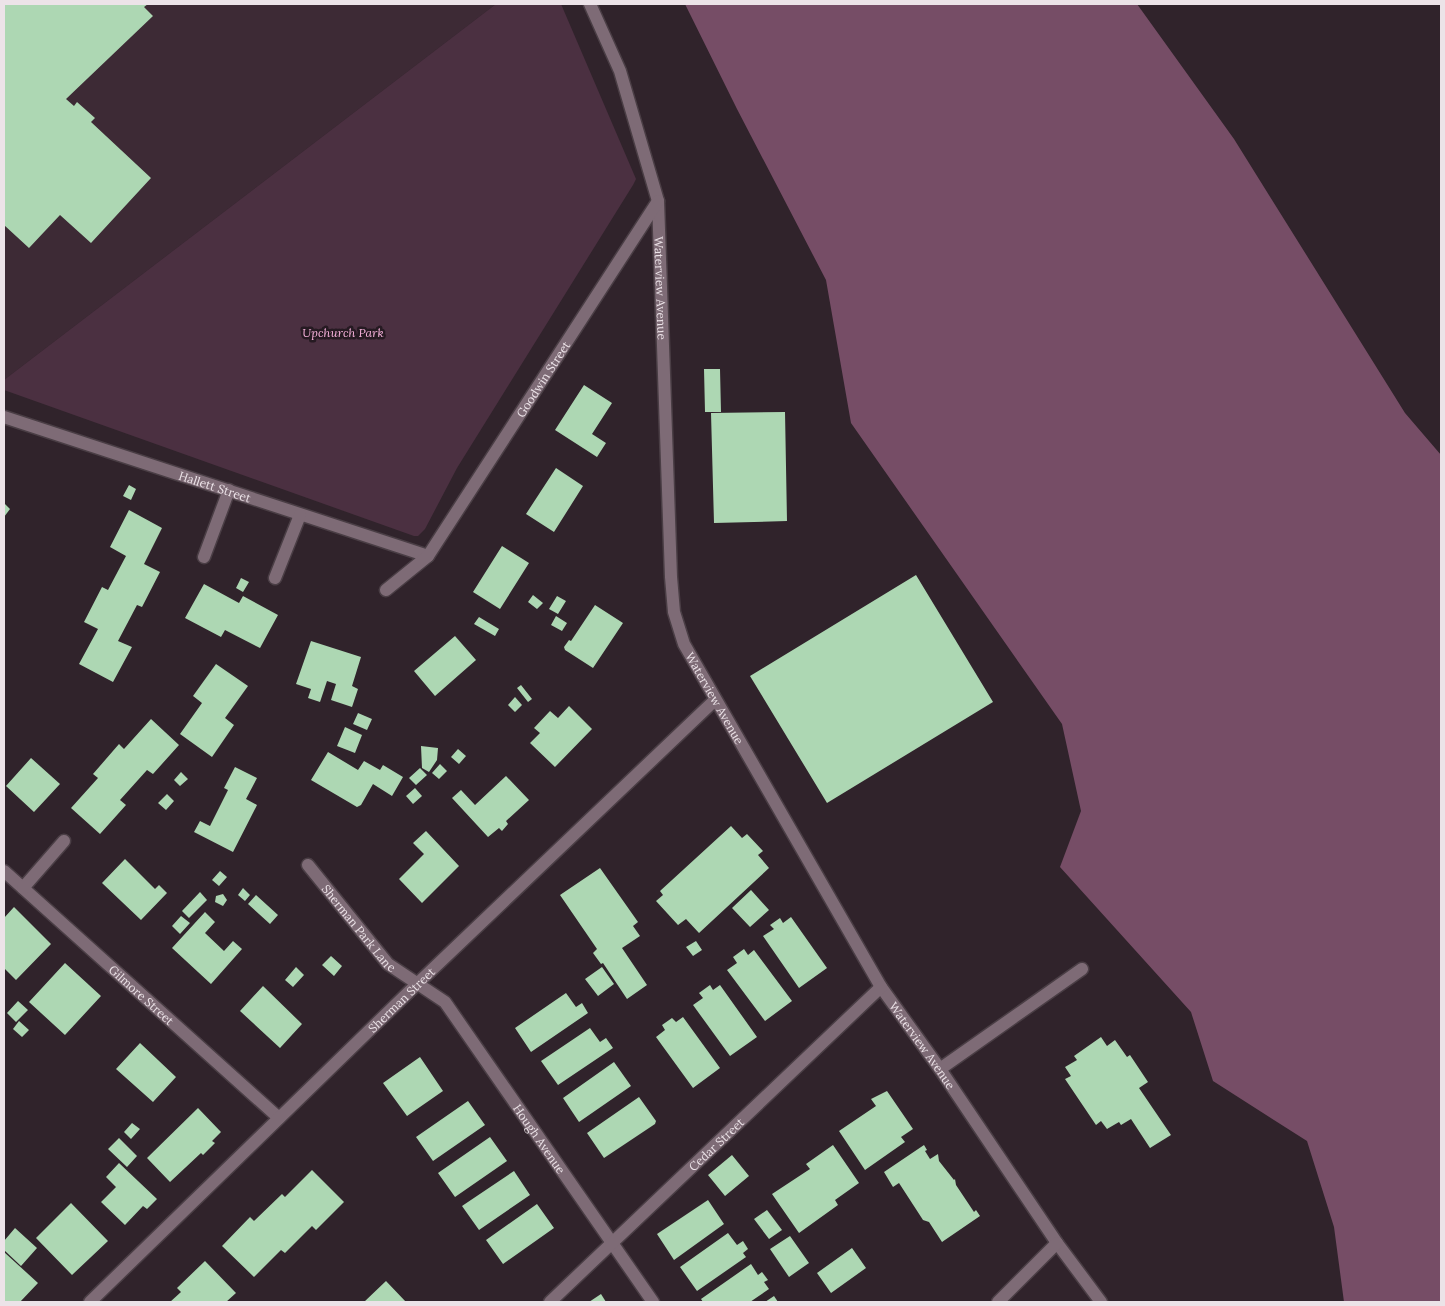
<svg xmlns="http://www.w3.org/2000/svg" width="1445" height="1306" viewBox="0 0 1445 1306" font-family="Lora,serif">
	<style>
		.built { fill: #3d2a35 }
		.green { fill: #4b3041 }
		.water { fill: #764d66 }
		.building { fill: #add7b3 }
		.lines { fill: none; stroke-linecap: round; stroke-linejoin: round }
		.minor-casing { stroke: #4a3e45; stroke-width: 15 }
		.minor { stroke: #7e6b76; stroke-width: 12 }
		.labels { text-anchor: middle; dominant-baseline: central; stroke-width: 5; stroke-linejoin: round; paint-order: stroke }
		.street-label { font-size: 12px; fill: #ece3e8; stroke: #261a22 }
		.park-label { font-size: 12px; font-style: italic; fill: #f6b1db; stroke: #261a22 }
	</style>
	<rect width="100%" height="100%" fill="#30232b"/>
	<path class="built" d="M4,4h492l-492,376z"/>
	<path class="green" d="M496,4h65l75,175 -3,6 -176,283 -32,61 -7,7h-4l-410,-146v-10z"/>
	<path class="water" d="M685,4h452l97,135 171,274 36,42v847h-97l-10,-75 -27,-86 -94,-60 -22,-69 -131,-145 21,-56 -19,-87 -211,-301 -25,-143 -89,-171z"/>
	<path class="building" d="M4,4h144l-4,3 9,9 -87,83 8,7 3,-4 18,16 -4,4 60,56 -60,65 -31,-28 -31,33 -25,-23z
		M704,369h16l1,43h-16z
		M584,385l28,18 -20,31 14,9 -9,14 -42,-27z
		M785,412l2,109 -73,2 -3,-110z
		M556,468l27,18 -29,46 -28,-18z
		M129,485l7,4 -5,11 -8,-4z
		M4,503l6,6 -6,8z
		M129,510l33,18 -18,36 16,8 -18,35 -5,-2 -19,36 14,6 -19,35 -34,-18 19,-35 -14,-7 18,-35 6,3 18,-34 -16,-9z
		M502,546l27,17 -29,46 -27,-17z
		M916,575l77,127 -166,101 -77,-127z
		M241,578l8,4 -6,10 -7,-4z
		M204,584l35,19 4,-7 35,19 -18,33 -35,-18 -4,7 -36,-19z
		M533,595l10,8 -6,6 -9,-7z
		M557,596l9,5 -8,13 -9,-5z
		M595,605l28,18 -30,45 -28,-18 -1,-3 5,-7 2,1z
		M556,616l11,7 -5,8 -11,-6z
		M479,617l20,12 -4,7 -21,-12z
		M455,636l21,24 -41,36 -21,-25z
		M311,641l50,16 -9,29 6,3 -6,18 -21,-7 5,-16 -9,-3 -7,21 -12,-4 3,-9 -15,-5z
		M216,664l32,22 -23,32 9,7 -22,32 -32,-23 22,-31 -9,-7z
		M521,685l11,14 -4,3 -11,-14z
		M515,697l7,8 -7,7 -7,-7z
		M569,706l23,23 -37,38 -25,-24 10,-10 -6,-5 16,-17 8,7z
		M358,713l14,6 -5,11 -14,-6z
		M151,719l28,26 -26,29 -6,-4 -27,30 6,5 -26,29 -29,-26 27,-30 -5,-4 26,-30 5,5z
		M345,727l17,8 -7,18 -18,-7z
		M421,746l17,2 -1,12 -8,12 -7,-4z
		M458,749l8,7 -7,8 -8,-7z
		M328,752l30,18 6,-9 16,9 3,-5 20,12 -11,19 -19,-12 -12,21 -4,2 -46,-27z
		M31,758l29,26 -26,28 -28,-26z
		M440,764l7,7 -8,8 -7,-6z
		M235,767l22,11 -11,21 11,6 -24,47 -39,-20 6,-11 10,5 18,-36 -4,-2z
		M420,768l7,7 -11,10 -7,-7z
		M181,772l7,7 -8,7 -6,-6z
		M506,776l23,24 -23,21 2,3 -6,7 -3,-3 -11,9 -36,-39 9,-8 14,15z
		M415,788l7,8 -9,8 -7,-8z
		M167,794l7,7 -8,9 -8,-7z
		M731,826l11,12 5,-4 16,17 -5,4 11,13 -70,65 -13,-14 -8,6 -22,-24 7,-6 -3,-4z
		M426,831l33,35 -37,37 -23,-24 25,-25 -11,-11z
		M125,859l30,30 4,-4 8,8 -26,27 -39,-37z
		M600,868l38,54 -5,4 7,10 -18,12 25,37 -20,14 -24,-36 -2,1 -8,-11 4,-4 -37,-54z
		M220,871l7,6 -8,9 -7,-6z
		M243,888l7,7 -5,6 -7,-6z
		M751,890l18,20 -19,17 -18,-19z
		M200,892l7,8 -18,18 -7,-7z
		M223,894l4,6 -4,6 -8,-4 1,-6z
		M256,895l22,20 -8,9 -22,-20z
		M14,907l37,37 -35,36 -12,-12v-50z
		M205,912l10,10 -10,11 19,18 9,-10 9,8 -31,35 -39,-36z
		M181,916l9,7 -10,11 -8,-8z
		M791,917l36,51 -28,20 -36,-52 11,-7 -4,-4 10,-7 3,5z
		M696,941l6,9 -9,6 -7,-9z
		M744,949l4,6 6,-5 38,51 -27,20 -38,-51 10,-7 -4,-6z
		M331,956l11,10 -8,10 -12,-11z
		M65,963l36,33 -36,39 -36,-33z
		M296,967l8,8 -11,12 -8,-7z
		M602,967l12,17 -16,12 -13,-17z
		M710,985l3,5 7,-5 37,52 -27,19 -37,-51 10,-7 -4,-5z
		M263,986l39,38 -22,24 -40,-37z
		M566,993l10,14 6,-4 6,10 -57,39 -16,-24z
		M18,1001l10,9 -12,12 -9,-9z
		M683,1017l37,51 -27,20 -37,-51 9,-7 -3,-5 10,-7 4,4z
		M19,1021l10,9 -7,7 -9,-8z
		M590,1028l10,14 6,-4 7,10 -55,37 -17,-24z
		M1101,1037l6,9 8,-6 12,17 3,-2 18,27 -9,6 32,47 -21,13 -19,-29 -10,6 -2,-3 -12,7 -6,-8 -5,4 -31,-46 6,-3 -6,-9 12,-7 -3,-4z
		M140,1043l36,34 -23,25 -37,-33z
		M420,1057l23,34 -36,25 -24,-33z
		M614,1062l17,24 -52,36 -16,-24z
		M887,1091l26,38 -12,8 4,5 -40,28 -26,-39 37,-25 -5,-7z
		M639,1097l17,24 -1,3 -51,34 -17,-25z
		M468,1101l17,24 -52,36 -17,-24z
		M198,1108l23,24 -9,9 3,2 -12,12 -2,-2 -31,29 -23,-24z
		M132,1123l8,6 -9,10 -7,-7z
		M490,1137l17,24 -52,36 -17,-24z
		M119,1138l18,18 -10,11 -19,-18z
		M833,1145l26,38 -24,17 3,5 -39,28 -27,-39 38,-25 -4,-5z
		M924,1145l3,5 -2,1 5,8 8,-5 1,7 15,19 1,-1 1,6 18,27 2,-2 4,6 -38,26 -13,-20 -6,-2 -24,-37 -6,4 -9,-15z
		M732,1155l17,21 -24,20 -17,-21z
		M119,1163l38,36 -10,10 -4,-3 -18,19 -24,-23 15,-15 -10,-10z
		M312,1170l32,32 -28,28 -4,-4 -27,27 -4,-3 -27,27 -32,-31 28,-29 4,4 28,-27 3,3z
		M514,1171l16,24 -51,35 -17,-24z
		M708,1200l16,24 -50,36 -17,-26z
		M71,1203l37,38 -36,34 -36,-37z
		M537,1204l17,24 -51,36 -17,-24z
		M767,1210l15,20 -13,9 -15,-20z
		M15,1228l22,20 -16,18 -17,-16v-9z
		M728,1233l9,12 6,-4 5,8 -5,4 3,4 -49,34 -17,-24z
		M790,1236l19,27 -20,14 -19,-28z
		M852,1248l14,20 -35,25 -14,-20z
		M4,1252l34,31 -18,19h-14l-2,-2z
		M205,1261l31,32 -10,9h-56l11,-10 -4,-4z
		M751,1264l7,11 4,-3 6,8 -4,2 5,7 -19,13h-47l-2,-3z
		M386,1281l20,21h-42z
		M601,1294l5,8h-17z
		M774,1296l4,6h-13z"/>
	<g class="lines">
		<defs>
			<g id="minor">
				<path id="s1" d="M590,4l30,67 38,130 13,376 3,35 10,32 197,343 59,82 117,174 44,59"/>
				<path id="s2" d="M4,417l424,139"/>
				<path d="M204,557l25,-67"/>
				<path d="M275,578l25,-63"/>
				<path id="s3" d="M386,590l42,-34 230,-355"/>
				<path id="s4" d="M308,865l80,99 57,38 208,300"/>
				<path id="s5" d="M4,871l275,247"/>
				<path d="M23,888l41,-47"/>
				<path d="M940,1069l142,-100"/>
				<path id="s6" d="M90,1302l327,-318 298,-284"/>
				<path id="s7" d="M550,1302l331,-315"/>
				<path d="M998,1302l59,-59"/>
			</g>
		</defs>
		<use href="#minor" class="minor-casing"/>
		<use href="#minor" class="minor"/>
	</g>
	<g class="labels">
		<g class="street-label">
			<text stroke="none"><textPath href="#s1" startOffset="296">Waterview Avenue</textPath></text>
			<text stroke="none"><textPath href="#s3" startOffset="265">Goodwin Street</textPath></text>
			<text stroke="none"><textPath href="#s2" startOffset="222">Hallett Street</textPath></text>
			<text stroke="none"><textPath href="#s1" startOffset="716">Waterview Avenue</textPath></text>
			<text stroke="none"><textPath href="#s4" startOffset="81">Sherman Park Lane</textPath></text>
			<text stroke="none"><textPath href="#s5" startOffset="185">Gilmore Street</textPath></text>
			<text stroke="none"><textPath href="#s6" startOffset="434">Sherman Street</textPath></text>
			<text stroke="none"><textPath href="#s1" startOffset="1121">Waterview Avenue</textPath></text>
			<text stroke="none"><textPath href="#s4" startOffset="362">Hough Avenue</textPath></text>
			<text stroke="none"><textPath href="#s7" startOffset="229">Cedar Street</textPath></text>
		</g>
		<g class="park-label">
			<text x="343" y="332">Upchurch Park</text>
		</g>
	</g>
	<rect width="1445" height="1306" fill="none" stroke="#ece3e8" stroke-width="10"/>
</svg>
